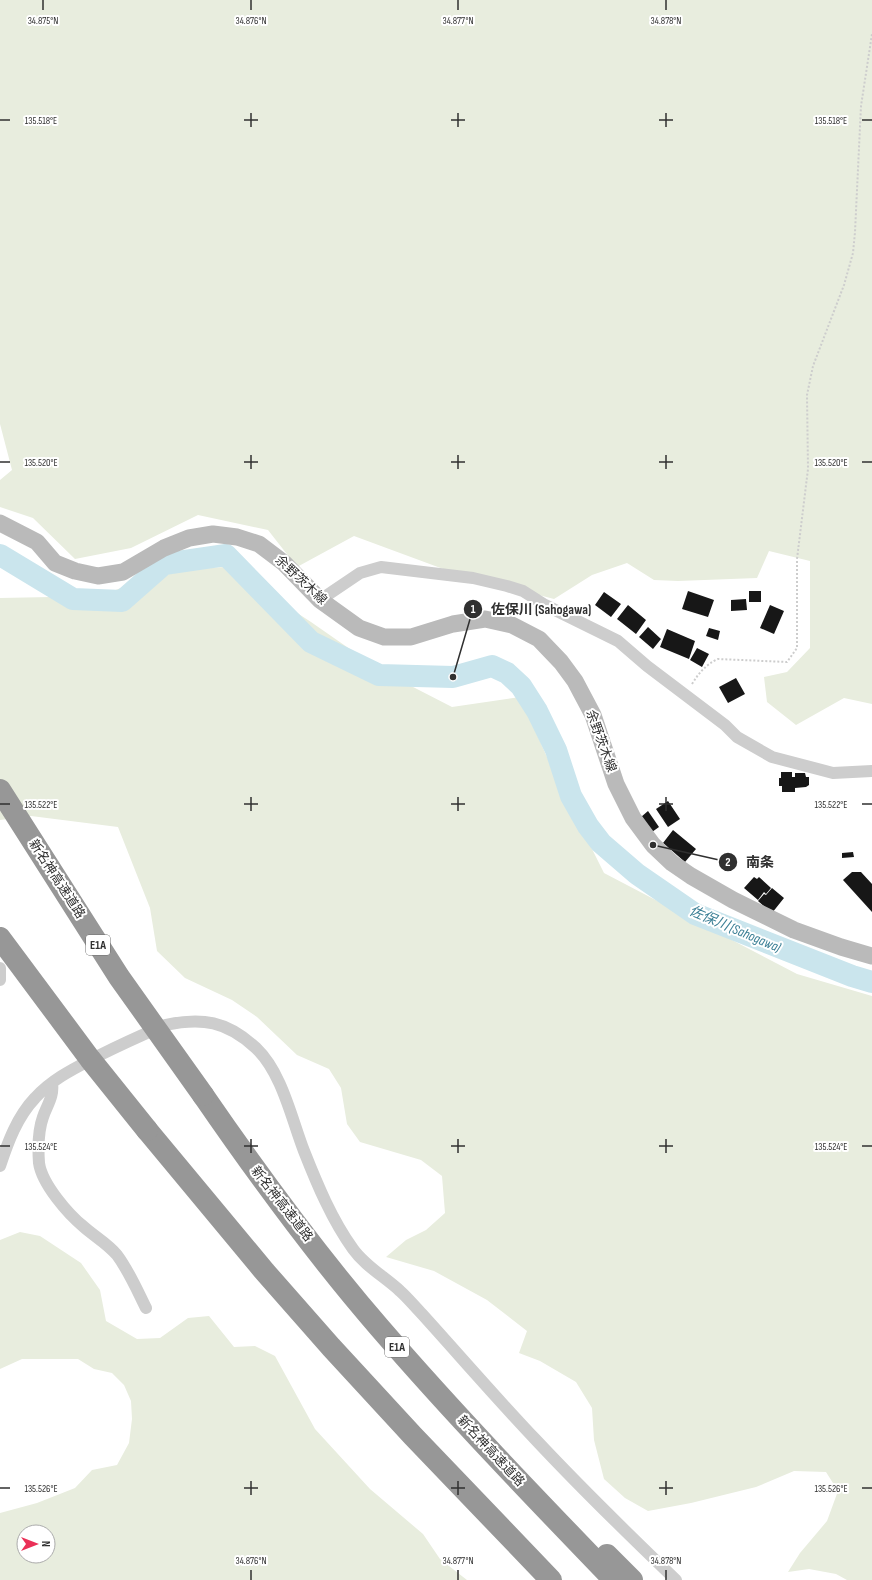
<svg xmlns="http://www.w3.org/2000/svg" width="872" height="1580" viewBox="0 0 872 1580" font-family="'Sofia Sans Condensed','Noto Sans JP',sans-serif">
	<style>
		.green { fill: #e8edde; fill-rule: evenodd }
		.lines { fill: none; stroke-linecap: round; stroke-linejoin: round }
		.river { stroke: #cae5ed; stroke-width: 22 }
		.building { fill: #171717 }
		.path { stroke: #cdcdcd; stroke-width: 2; stroke-dasharray: 2 2; stroke-linecap: butt }
		.minor { stroke: #cdcdcd; stroke-width: 12 }
		.secondary { stroke: #bababa; stroke-width: 17 }
		.motorway { stroke: #979797; stroke-width: 22 }
		.motorway-bridge { stroke: #979797; stroke-width: 22 }
		.ticks { fill: none; stroke: #303030; stroke-width: 1.5 }
		.labels { text-anchor: middle; dominant-baseline: central; stroke-width: 4; stroke-linejoin: round; paint-order: stroke }
		.shield { fill: #fff; stroke: #6e6e6e; stroke-width: 1 }
		.shield-label { font-size: 12px; font-weight: bold; fill: #303030 }
		.street-label { font-size: 13px; fill: #303030; stroke: #fff }
		.water-label { font-size: 14px; font-style: italic; fill: #3b7f95; stroke: #fff }
		.ticks-label { font-size: 10px; text-anchor: middle; fill: #303030; stroke: #fff; stroke-width: 4; stroke-linejoin: round; paint-order: stroke }
		.leader { fill: none; stroke: #303030; stroke-width: 1.5 }
		.callout-dot { fill: #303030; stroke: #fff; stroke-width: 1.5 }
		.mark-label { font-size: 12px; text-anchor: middle; font-weight: bold; fill: #fff }
		.callout-label { font-size: 14px; text-anchor: middle; font-weight: bold; fill: #303030; stroke: #fff; stroke-width: 4; stroke-linejoin: round; paint-order: stroke }
	</style>
	<rect width="100%" height="100%" fill="#fff"/>
	<path class="green" d="M0,0h872v704l-28,-6 -48,27 -29,-23 -3,-25 23,-5 23,-24v-87l-41,-10 -12,27 -79,3 -24,-1 -27,-17 -35,12 -38,24 -108,-29 -92,-34 -57,31 -29,-37 -70,-15 -67,33 -56,11 -42,-41 -33,-11v-27l12,-10 -12,-46z
		M227,567l84,55 69,48 72,37 68,-10 36,80 48,96 193,101 75,22v584h-25l-11,-6 -27,-5 -21,3 12,-19 27,-32 11,-30 -12,-19 -32,-1 -38,16 -65,16 -43,8 -23,-13 -21,-19 -10,-39 -2,-32 -16,-26 -36,-21 -21,-8 8,-22 -40,-31 -53,-29 -48,-14 20,-17 20,-10 19,-17 -3,-37 -21,-16 -61,-18 -13,-18 -6,-36 -12,-19 -32,-14 -40,-38 -25,-17 -47,-22 -28,-27 -7,-43 -32,-81 -87,-11 -31,4v-222l51,-1 62,-6 57,-22z
		M20,1232l20,4 41,27 19,27 6,31 31,18 23,-1 28,-20 21,-2 25,31 21,-1 20,10 40,73 55,60 53,45 17,25 27,21h-467v-67l37,-10 38,-15 17,-18 25,-5 12,-22 3,-24 -1,-18 -7,-16 -12,-12 -18,-4 -16,-10h-56l-22,10v-129zM24,1532h24v24h-24z"/>
	<g class="lines">
		<path class="river" d="M0,555l73,44 49,2 42,-37 62,-9 85,87 68,33 74,2 39,-11 15,7 14,13 16,25 19,39 15,46 17,30 13,17 36,31 58,40 157,62 20,6"/>
	</g>
	<path class="building" d="M688,591l26,9 -6,17 -26,-8z
		M749,591h12v11h-12z
		M604,592l17,12 -10,13 -16,-12z
		M746,599l1,11 -16,1v-11z
		M628,605l18,15 -10,14 -19,-15z
		M770,605l14,6 -10,23 -14,-6z
		M648,627l13,12 -8,10 -14,-12z
		M709,628l11,3 -2,9 -12,-4z
		M667,629l28,12 -6,18 -29,-12z
		M697,648l12,6 -7,13 -12,-7z
		M736,678l9,16 -17,9 -9,-16z
		M781,772h11v5h3v-4h10l1,4h3v8l-3,2 -11,1v4h-13v-6h-3v-8h2z
		M668,801l12,18 -12,8 -12,-18z
		M648,811l11,16 -7,5 -11,-15z
		M673,830l23,19 -11,13 -22,-19z
		M853,852l1,5 -12,1v-5z
		M852,872h9l11,12v28l-29,-32z
		M754,877l3,2 2,-2 12,11 -5,6 -2,-2 -6,8 -14,-12z
		M772,888l12,10 -12,15 -14,-12 6,-7 2,1z"/>
	<g class="lines">
		<path class="path" d="M692,684c7,-11 13,-19 26,-25l69,3 10,-14v-89l11,-90 -1,-74 6,-29 31,-81 9,-32 2,-21 6,-126 11,-72"/>
		<path class="minor" d="M320,600l40,-27 21,-6 92,11 34,8 16,5 22,14 73,36 29,25 78,59 12,12 35,20 61,16 39,-2
			M0,968v12
			M52,1083c2,14 -5,22 -9,34 -5,14 -5,32 -4,46 3,21 29,51 45,64 10,9 24,17 33,28 12,16 20,35 29,53
			M0,1166c8,-24 17,-49 35,-68 17,-19 40,-30 63,-42 22,-11 44,-21 67,-31 37,-8 62,-4 91,23 26,25 35,69 48,103 13,33 28,69 49,98 12,17 32,28 47,42 8,7 15,16 22,23 38,42 75,85 114,126 45,48 92,94 140,140"/>
		<path class="secondary" d="M0,523l37,19 18,21 20,8 23,5 25,-4 41,-24 25,-10 24,-4 24,3 22,7 25,19 36,37 39,28 25,9h27l42,-13 32,-5 27,6 27,14 22,23 14,19 18,34 23,69 17,34 20,27 19,18 19,13 42,24 61,30 47,17 31,9"/>
		<path class="motorway" d="M203,1095c55,80 112,158 176,232 75,87 155,170 235,253
			M147,1130l118,142 66,75 82,89 138,144
			M607,1555l25,25"/>
		<path class="motorway-bridge" d="M0,790l119,187 84,118
			M0,938l90,121 57,71"/>
	</g>
	<path class="ticks" d="M43,0v10M251,0v10M458,0v10M666,0v10M251,113v14M458,113v14M666,113v14M0,120h10M244,120h14M451,120h14M659,120h14M862,120h10M251,455v14M458,455v14M666,455v14M0,462h10M244,462h14M451,462h14M659,462h14M862,462h10M251,797v14M458,797v14M666,797v14M0,804h10M244,804h14M451,804h14M659,804h14M862,804h10M251,1139v14M458,1139v14M666,1139v14M0,1146h10M244,1146h14M451,1146h14M659,1146h14M862,1146h10M251,1481v14M458,1481v14M666,1481v14M0,1488h10M244,1488h14M451,1488h14M659,1488h14M862,1488h10M251,1570v10M458,1570v10M666,1570v10"/>
	<g class="labels">
		<g class="shield">
			<rect x="86" y="935" width="24" height="20" rx="3"/>
			<rect x="385" y="1337" width="24" height="20" rx="3"/>
		</g>
		<g class="shield-label">
			<text x="98" y="945">E1A</text>
			<text x="397" y="1347">E1A</text>
		</g>
		<g class="street-label">
			<text transform="translate(301 580) rotate(43)">余野茨木線</text>
			<text transform="translate(601 741) rotate(70)">余野茨木線</text>
			<text transform="translate(57 879) rotate(57)">新名神高速道路</text>
			<text transform="translate(282 1204) rotate(52)">新名神高速道路</text>
			<text transform="translate(491 1451) rotate(47)">新名神高速道路</text>
		</g>
		<g class="water-label">
			<text transform="translate(735 929) rotate(23)">佐保川 (Sahogawa)</text>
		</g>
	</g>
	<g class="ticks-label">
		<text x="43" y="24">34.875°N</text>
		<text x="251" y="24">34.876°N</text>
		<text x="458" y="24">34.877°N</text>
		<text x="666" y="24">34.878°N</text>
		<text x="831" y="124">135.518°E</text>
		<text x="41" y="124">135.518°E</text>
		<text x="41" y="466">135.520°E</text>
		<text x="831" y="466">135.520°E</text>
		<text x="831" y="808">135.522°E</text>
		<text x="41" y="808">135.522°E</text>
		<text x="831" y="1150">135.524°E</text>
		<text x="41" y="1150">135.524°E</text>
		<text x="41" y="1492">135.526°E</text>
		<text x="831" y="1492">135.526°E</text>
		<text x="251" y="1564">34.876°N</text>
		<text x="458" y="1564">34.877°N</text>
		<text x="666" y="1564">34.878°N</text>
	</g>
	<path class="leader" d="M453 677L473 609M653 845L728 862"/>
	<g class="callout-dot">
		<circle cx="453" cy="677" r="4"/>
		<circle cx="653" cy="845" r="4"/>
		<circle cx="473" cy="609" r="10"/>
		<circle cx="728" cy="862" r="10"/>
	</g>
	<g class="mark-label">
		<text x="473" y="613">1</text>
		<text x="728" y="866">2</text>
	</g>
	<g class="callout-label">
		<text x="541" y="614">佐保川 (Sahogawa)</text>
		<text x="760" y="867">南条</text>
	</g>
	<g transform="translate(36 1544) rotate(90)"><circle r="19" fill="#ffffff" stroke="#acacac"/>
	<path d="M0-3L7 15L0 10L-7 15Z" fill="#ea3057"/>
	<text y="-6" font-size="11" font-weight="bold" text-anchor="middle" fill="#303030">N</text>
	</g>
</svg>
